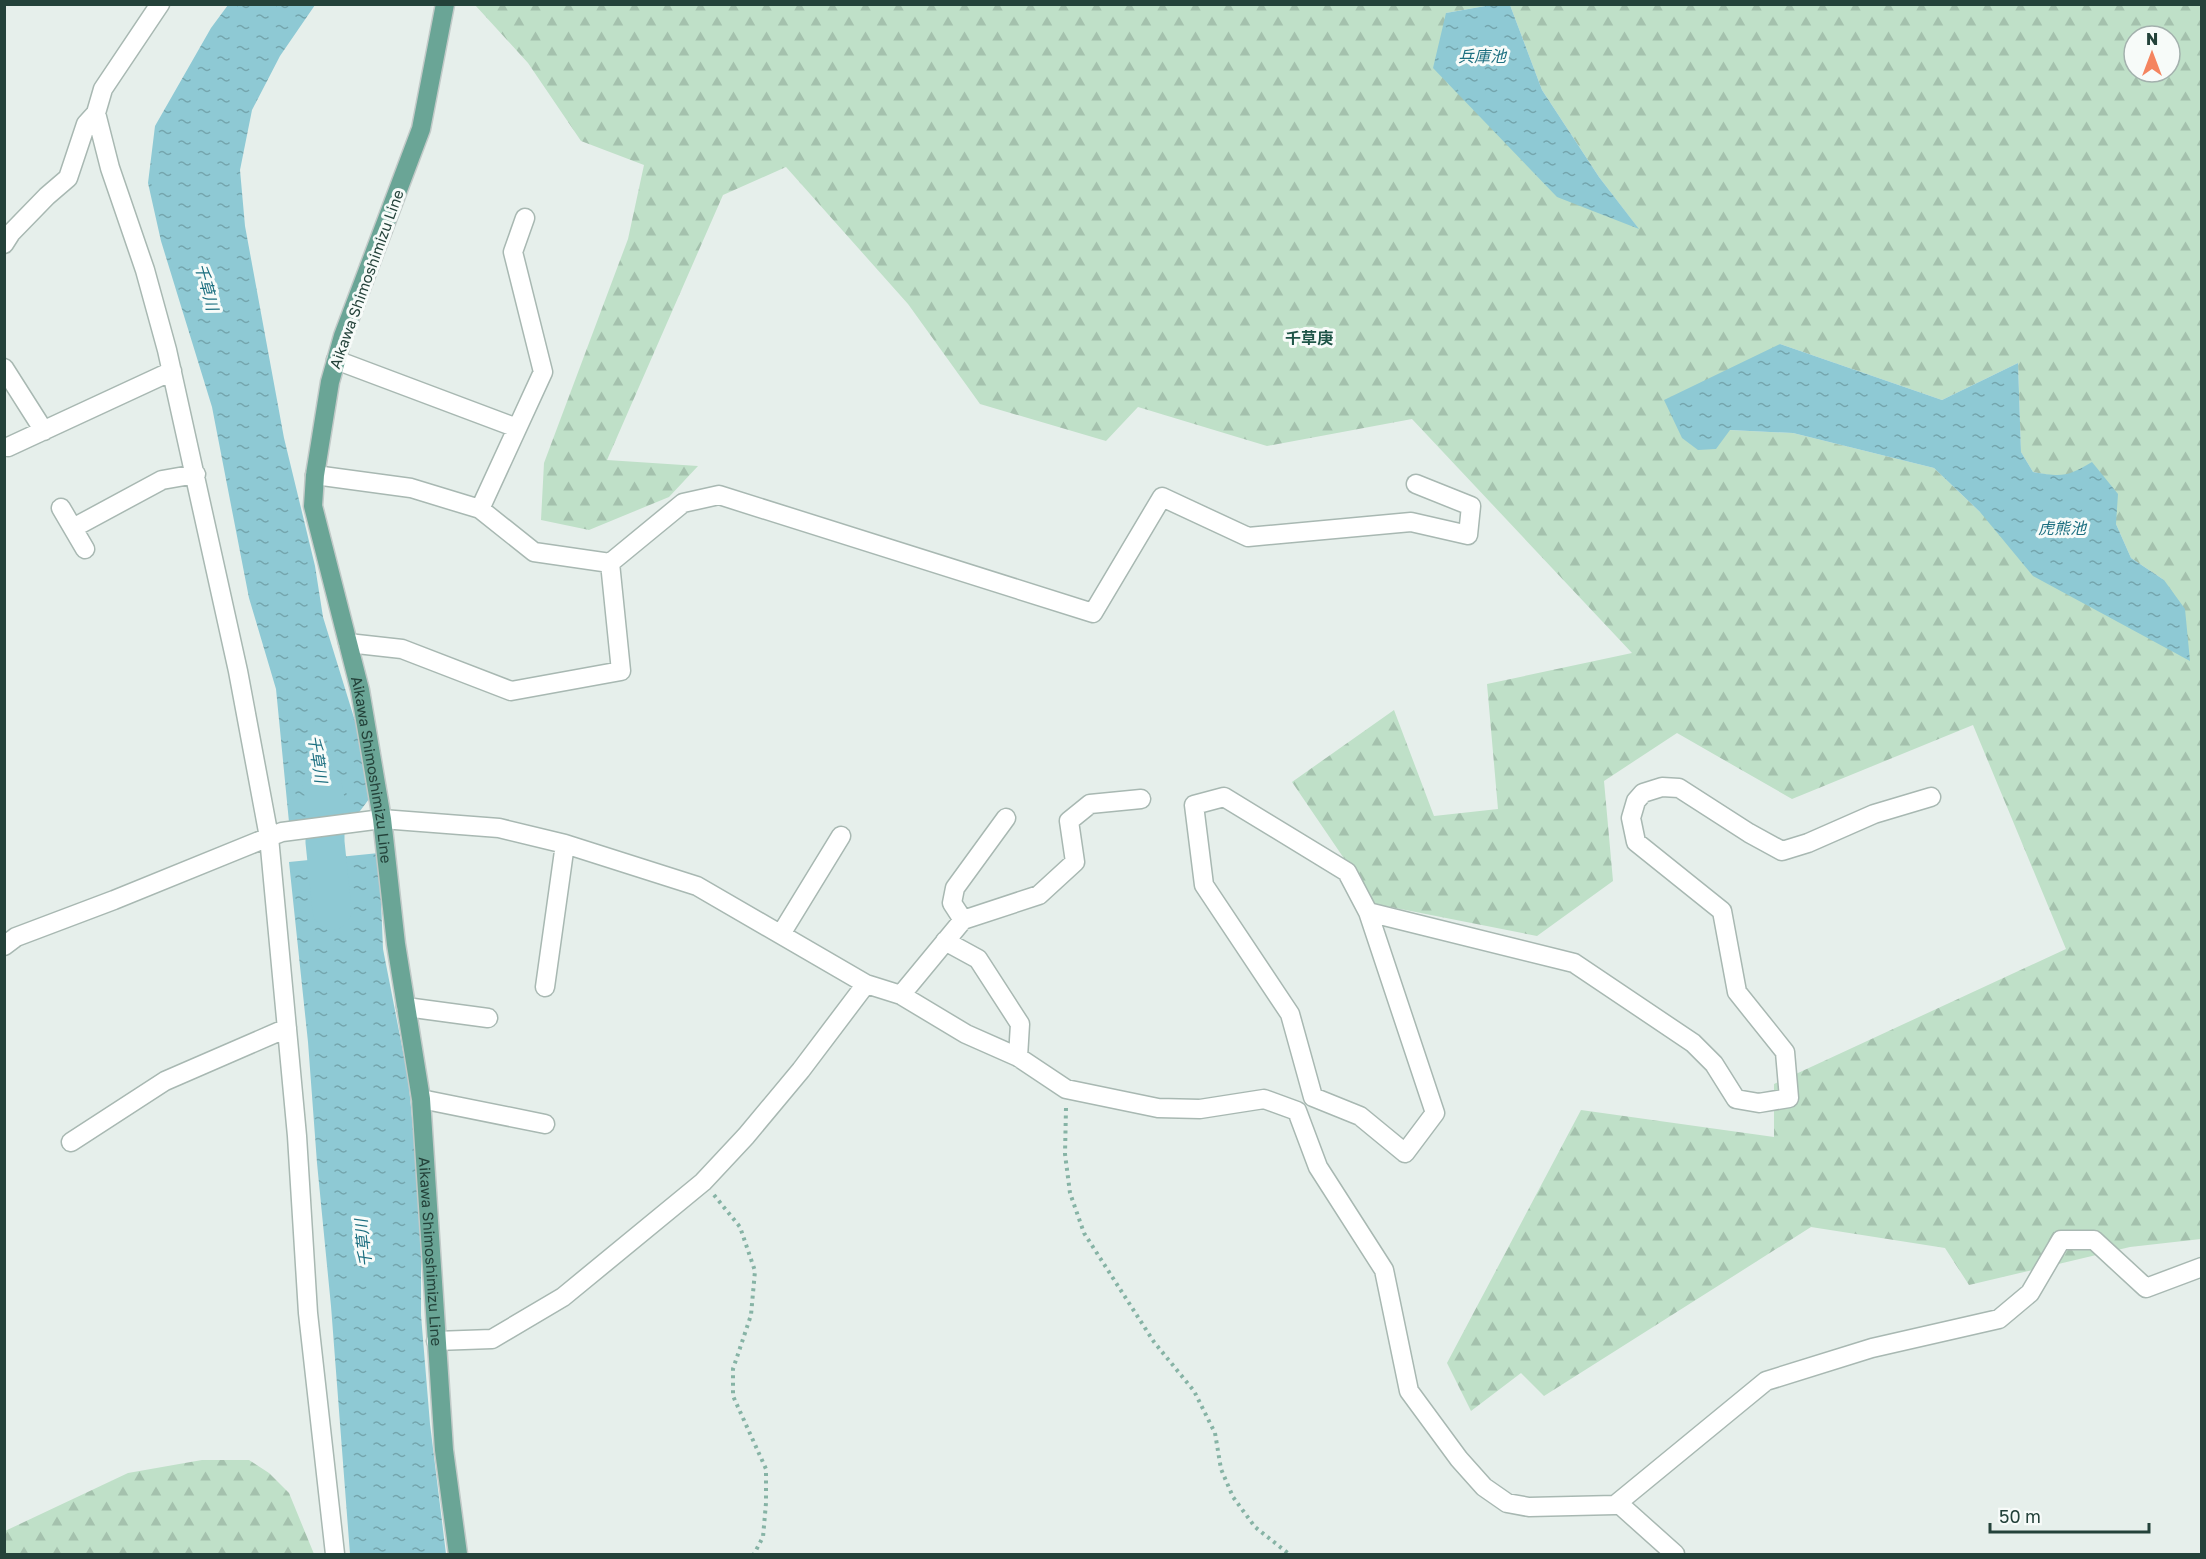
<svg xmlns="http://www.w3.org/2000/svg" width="2206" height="1559" viewBox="0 0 2206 1559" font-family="'Golos Text','Noto Sans JP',sans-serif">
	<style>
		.forest { fill: url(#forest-firs); fill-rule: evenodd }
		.water { fill: url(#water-ripples) }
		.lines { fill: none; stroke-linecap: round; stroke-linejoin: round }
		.river { stroke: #8ec9d4; stroke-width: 39 }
		.minor-casing { stroke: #a8b8b2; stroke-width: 21 }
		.major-casing { stroke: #c2cac8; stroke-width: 21 }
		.path { stroke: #86b3a5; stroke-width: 4; stroke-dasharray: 3 4.5; stroke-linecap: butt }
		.minor { stroke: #fff; stroke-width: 18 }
		.major { stroke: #6aa596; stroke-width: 18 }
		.labels { text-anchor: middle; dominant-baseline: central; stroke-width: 6; stroke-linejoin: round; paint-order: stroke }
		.street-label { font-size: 15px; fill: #24423a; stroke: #f7fbf9 }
		.water-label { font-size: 16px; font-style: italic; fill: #1c6f80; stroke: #f7fbf9 }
		.neighbourhood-label { font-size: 16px; font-weight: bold; fill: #1f5548; stroke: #f7fbf9 }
	</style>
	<defs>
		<pattern id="forest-firs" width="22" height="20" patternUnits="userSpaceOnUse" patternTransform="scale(1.5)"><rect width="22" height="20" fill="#bfe0c8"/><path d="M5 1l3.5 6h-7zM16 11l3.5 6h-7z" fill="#a4c1ad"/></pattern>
		<pattern id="water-ripples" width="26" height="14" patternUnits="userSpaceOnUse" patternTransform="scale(1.5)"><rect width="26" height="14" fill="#8ec9d4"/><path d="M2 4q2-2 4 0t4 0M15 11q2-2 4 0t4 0" fill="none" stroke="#74a5ad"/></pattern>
	</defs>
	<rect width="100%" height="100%" fill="#e6efeb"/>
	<path class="forest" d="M475,5h1016l-45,8 192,215 -39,-51 -57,-87 -32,-85h691v1234l-71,8 -161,38 -24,-37 -134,-21 -267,169 -23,-23 -50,38 -24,-48 134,-253 193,27v-53l292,-135 -93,-224 -181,74 -115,-66 -73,48 9,100 -76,55 -162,-32 -83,-122 102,-72 40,106 64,-7 -11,-125 145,-31 -220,-234 -145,27 -129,-39 -32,34 -126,-37 -72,-100 -122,-137 -63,28 -116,265 91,6 -29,31 -80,33 -48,-10 3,-57 84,-224 16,-74 -63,-24 -53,-78zM2134,36h36v36h-36zM1780,344l162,56 76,-37 3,89 12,20 21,4 17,-1 45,49 15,34 33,22 -184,-68 -46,-44 -141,-35 -64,-3z
		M202,1460h47l20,13 20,20 25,61h-309v-23l123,-58z"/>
	<path class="water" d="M228,5h87l-35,51 -28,54 -12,60 5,56 39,212 31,128 8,51 36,117 10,65 -12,16 -68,7 -13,-133 -27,-91 -37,-191 -51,-166 -13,-58 7,-57 56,-98z
		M1491,5h19l32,85 57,87 40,52 -82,-32 -124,-129 13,-55z
		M1780,344l162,56 76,-37 3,89 12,20c29,5 34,5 59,-10l26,32 -2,30 15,34 33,22 21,29 5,52 -157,-85 -53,-64 -46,-44 -141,-35 -63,-3 -14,19 -18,1 -16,-12 -18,-38z
		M379,853l4,96 25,128 13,132v106l9,109 16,130h-96l-19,-248 -14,-143 -9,-121 -19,-180z"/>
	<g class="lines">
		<path class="river" d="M322,783l3,17v42l7,68"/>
		<defs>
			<path id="minor" d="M96,113l14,55 35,102 22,80 71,321 31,166 28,299 11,177 27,241
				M4,244l7,-11 36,-37 21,-18 18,-54 10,-11 7,-24 57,-85
				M336,360l181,68
				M4,368l40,63
				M8,447l164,-76
				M315,475l96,13 69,21 54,43 76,11 73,-60 36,-8 374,118 69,-116 86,40 163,-15 57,13 3,-29 -55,-22
				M61,508l24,41
				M480,509l63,-137 -30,-120 12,-34
				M73,528l89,-48 34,-6
				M348,643l54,6 109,42 110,-20 -11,-108
				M1224,797l123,75 21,40 67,201 -30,40 -45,-37 -47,-19 -23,-83 -86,-129 -10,-80z
				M1368,912l206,51 119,80 21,21 22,35 23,4 30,-5 -4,-46 -48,-60 -15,-81 -86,-69 -5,-24 5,-17 7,-8 19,-6 17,1 70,45 33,18 26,-8 66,-29 57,-17
				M963,920l-11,-17 3,-15 51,-70
				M781,934l60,-98
				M945,941l33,18 42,65 -2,33
				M4,946l12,-9 98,-37 155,-63 13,-5 100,-13 117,9 66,16 132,42 169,98 35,11 65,39 52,23 48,32 92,19 42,1 64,-10 33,12 21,56 66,103 25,121 50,68 25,28 23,16 22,4 86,-2 151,-124 106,-33 127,-29 31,-26 31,-53h33l52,48 56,-21
				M545,987l20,-143
				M901,995l62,-75 76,-25 36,-33 -6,-41 21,-17 51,-5
				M406,1007l82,11
				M421,1099l124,25
				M71,1142l94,-61 122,-53
				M436,1341l56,-2 71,-42 140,-115 43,-46 55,-66 65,-86
				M1618,1503l57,51"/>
			<g id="major">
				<path id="s1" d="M445,4l-24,125 -78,207 -13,46 -15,93 -2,31 47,184 22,129 14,125 25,155 23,351 14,104"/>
			</g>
		</defs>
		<use href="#minor" class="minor-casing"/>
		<use href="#major" class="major-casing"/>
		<path class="path" d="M1066,1108l-1,46 5,39 14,40 70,109 40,49 21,42 6,36 12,28 22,30 34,27
			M714,1195l26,32 15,44 -4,44 -18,54v27l33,73v34l-3,34 -9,17"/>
		<use href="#minor" class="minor"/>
		<use href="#major" class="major"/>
	</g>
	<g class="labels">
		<g class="street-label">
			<text transform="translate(366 279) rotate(-70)">Aikawa Shimoshimizu Line</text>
			<text stroke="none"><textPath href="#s1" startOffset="792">Aikawa Shimoshimizu Line</textPath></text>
			<text stroke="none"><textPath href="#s1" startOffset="1278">Aikawa Shimoshimizu Line</textPath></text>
		</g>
		<g class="water-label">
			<text x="1482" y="56">兵庫池</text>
			<text transform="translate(207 287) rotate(75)">千草川</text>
			<text x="2062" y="528">虎熊池</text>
			<text transform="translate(318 759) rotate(81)">千草川</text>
			<text transform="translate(363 1243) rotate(-96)">千草川</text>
		</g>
		<g class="neighbourhood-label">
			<text x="1309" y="338">千草庚</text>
		</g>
	</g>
	<rect width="2206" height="1559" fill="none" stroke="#24423a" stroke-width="12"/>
	<g transform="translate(2152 54)"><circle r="28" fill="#f7fbf9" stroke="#a3b1ad" stroke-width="1.5"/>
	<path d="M0-4.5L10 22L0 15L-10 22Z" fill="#f4845f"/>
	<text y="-9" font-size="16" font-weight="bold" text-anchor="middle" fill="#24423a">N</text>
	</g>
	<path d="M1990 1523v9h159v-9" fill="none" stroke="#24423a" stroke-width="3"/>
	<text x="1999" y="1523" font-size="18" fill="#24423a" stroke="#f7fbf9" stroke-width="4.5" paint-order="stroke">50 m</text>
</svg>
